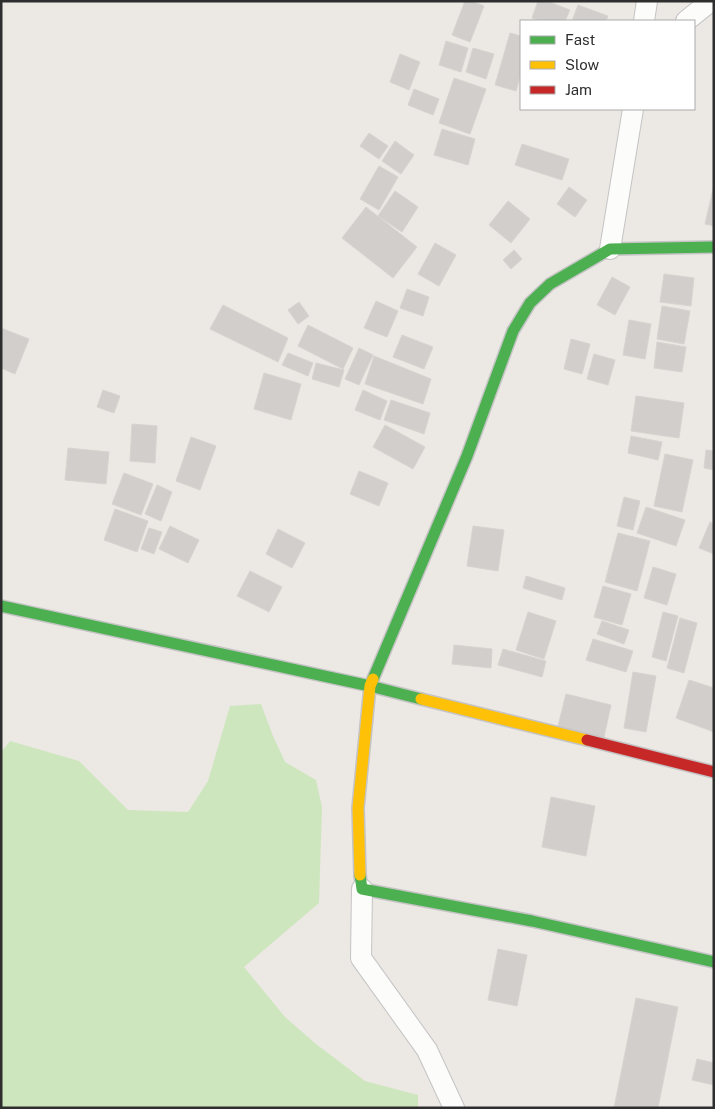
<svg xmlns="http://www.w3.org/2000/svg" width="715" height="1109" viewBox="0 0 715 1109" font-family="'Public Sans',sans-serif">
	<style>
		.green { fill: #cee6be }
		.building { fill: #d1cecb; stroke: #d7d4d0 }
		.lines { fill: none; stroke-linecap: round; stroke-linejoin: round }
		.street-casing { stroke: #c5c4c5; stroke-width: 22 }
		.fast-casing { stroke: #c5c4c5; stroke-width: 14 }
		.slow-casing { stroke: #c5c4c5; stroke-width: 14 }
		.jam-casing { stroke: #c5c4c5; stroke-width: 14 }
		.street { stroke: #fcfcfb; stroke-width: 20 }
		.fast { stroke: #4caf50; stroke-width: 11 }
		.slow { stroke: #ffc107; stroke-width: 11 }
		.jam { stroke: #c62828; stroke-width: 11 }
	</style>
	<rect width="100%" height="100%" fill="#ece8e4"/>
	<path class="green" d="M261,704l12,32 12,26 31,18 6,27 -3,96 -75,64 41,50 31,27 49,37 53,14v13h-417v-356l9,-11 69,20 49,49 60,2 20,-31 22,-75z"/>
	<path class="building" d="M465,1h6l13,5 -14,36 -18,-7z
		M538,1h9l23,9 -5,11h-25l-8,-3z
		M578,5l30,11 -2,5h-34z
		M510,33l11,3v37l-5,18 -21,-6z
		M446,41l22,7 -7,24 -22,-7z
		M473,48l21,6 -8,25 -20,-7z
		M400,54l20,8 -11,28 -19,-8z
		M454,78l32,11 -16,45 -31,-11z
		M414,89l25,10 -6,16 -25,-10z
		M442,129l33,10 -7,26 -34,-10z
		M369,133l19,13 -9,13 -19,-13z
		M395,141l19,14 -13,19 -19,-13z
		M522,144l47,15 -7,21 -47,-15z
		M379,166l19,11 -19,33 -19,-11z
		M714,185v41l-9,-2z
		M569,187l18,13 -12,17 -18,-13z
		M395,191l23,16 -16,25 -24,-16z
		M508,201l22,18 -19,24 -22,-18z
		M366,207l51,40 -24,31 -51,-40z
		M435,243l21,12 -17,31 -21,-12z
		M514,250l8,9 -11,10 -8,-9z
		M664,274l30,4 -3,28 -31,-4z
		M612,277l18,10 -15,28 -18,-10z
		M407,289l22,8 -6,19 -23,-8z
		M376,301l22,10 -11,26 -23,-9z
		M299,302l10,14 -11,8 -10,-14z
		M223,305l65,33 -10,24 -68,-33z
		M662,306l28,5 -6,33 -27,-5z
		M629,320l22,4 -6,35 -22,-4z
		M308,325l45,23 -10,21 -45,-23z
		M1,328l28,11 -14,35 -14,-6z
		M402,335l31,12 -9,22 -31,-12z
		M571,339l19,5 -8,30 -18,-5z
		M657,342l29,5 -4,25 -28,-4z
		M359,348l14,7 -14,30 -14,-6z
		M288,353l25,10 -5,13 -26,-11z
		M594,354l21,6 -7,25 -21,-6z
		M374,356l57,23 -8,25 -58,-20z
		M316,363l28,7 -5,17 -27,-8z
		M264,373l37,11 -10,36 -37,-11z
		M103,390l17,6 -6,17 -17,-6z
		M363,390l24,11 -7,19 -25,-10z
		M636,396l48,7 -5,35 -48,-7z
		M391,400l39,13 -6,21 -40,-14z
		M132,424l25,2 -2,37 -25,-2z
		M385,425l40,22 -12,22 -40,-22z
		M631,436l31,6 -4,18 -30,-7z
		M191,437l25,9 -16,44 -24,-9z
		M68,448l41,4 -3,32 -41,-4z
		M706,450l8,1v19l-10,-2z
		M665,454l28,6 -11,52 -28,-6z
		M359,471l29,12 -9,23 -29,-12z
		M124,473l29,11 -12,31 -29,-11z
		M157,485l15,7 -11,29 -16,-7z
		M624,497l16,4 -7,29 -16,-4z
		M646,507l39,13 -9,26 -39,-13z
		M115,509l33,12 -11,31 -33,-12z
		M710,522l4,2v30l-15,-6z
		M170,526l29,14 -11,23 -29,-14z
		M473,526l31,4 -6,41 -31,-5z
		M149,528l13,4 -8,22 -13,-5z
		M278,529l27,14 -13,25 -26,-14z
		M618,533l32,8 -13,50 -32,-9z
		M653,567l23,7 -9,31 -23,-7z
		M250,571l32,16 -13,25 -32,-16z
		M526,576l39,12 -3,12 -39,-12z
		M603,586l28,8 -9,31 -28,-8z
		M528,612l28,9 -12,38 -28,-9z
		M663,612l15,4 -12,45 -14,-4z
		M680,618l17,5 -13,50 -17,-5z
		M602,621l27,9 -5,14 -27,-10z
		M593,639l40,12 -7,21 -40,-12z
		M454,645l38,4 -1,19 -39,-4z
		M503,649l43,12 -4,16 -44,-12z
		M633,672l23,4 -10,56 -22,-4z
		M689,680l25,8v44l-38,-14z
		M566,694l45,11 -8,36 -46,-11z
		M551,797l44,9 -9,50 -44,-9z
		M498,949l29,6 -10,51 -29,-6z
		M636,998l42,9 -20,101h-44z
		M697,1059l17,4v22l-22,-5z"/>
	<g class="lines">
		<defs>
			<path id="street" d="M644,21l3,-20
				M686,21l25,-20
				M610,249l23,-140
				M362,889l-1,69 66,92 27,58"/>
			<path id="fast" d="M1,606l369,80 51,13
				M373,679l94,-223 46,-125 17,-28 20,-19 60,-35 104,-2
				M360,875l2,14 170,32 182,41"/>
			<path id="slow" d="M421,699l166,41
				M360,875l-2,-67 12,-122 3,-7"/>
			<path id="jam" d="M587,740l127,32"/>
		</defs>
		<use href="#street" class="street-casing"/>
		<use href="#fast" class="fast-casing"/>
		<use href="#slow" class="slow-casing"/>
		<use href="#jam" class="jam-casing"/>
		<use href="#street" class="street"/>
		<use href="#fast" class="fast"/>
		<use href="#slow" class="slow"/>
		<use href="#jam" class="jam"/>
	</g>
	<rect width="715" height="1109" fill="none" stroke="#2e2e2e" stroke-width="5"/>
	<rect x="520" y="20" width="175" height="90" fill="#ffffff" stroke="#ababab"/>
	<rect x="530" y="36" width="25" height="8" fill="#4caf50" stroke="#ababab"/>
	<text x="565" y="45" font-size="15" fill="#2e2e2e">Fast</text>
	<rect x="530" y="61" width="25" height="8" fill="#ffc107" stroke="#ababab"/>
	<text x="565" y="70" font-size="15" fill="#2e2e2e">Slow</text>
	<rect x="530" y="86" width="25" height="8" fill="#c62828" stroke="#ababab"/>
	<text x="565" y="95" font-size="15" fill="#2e2e2e">Jam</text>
</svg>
